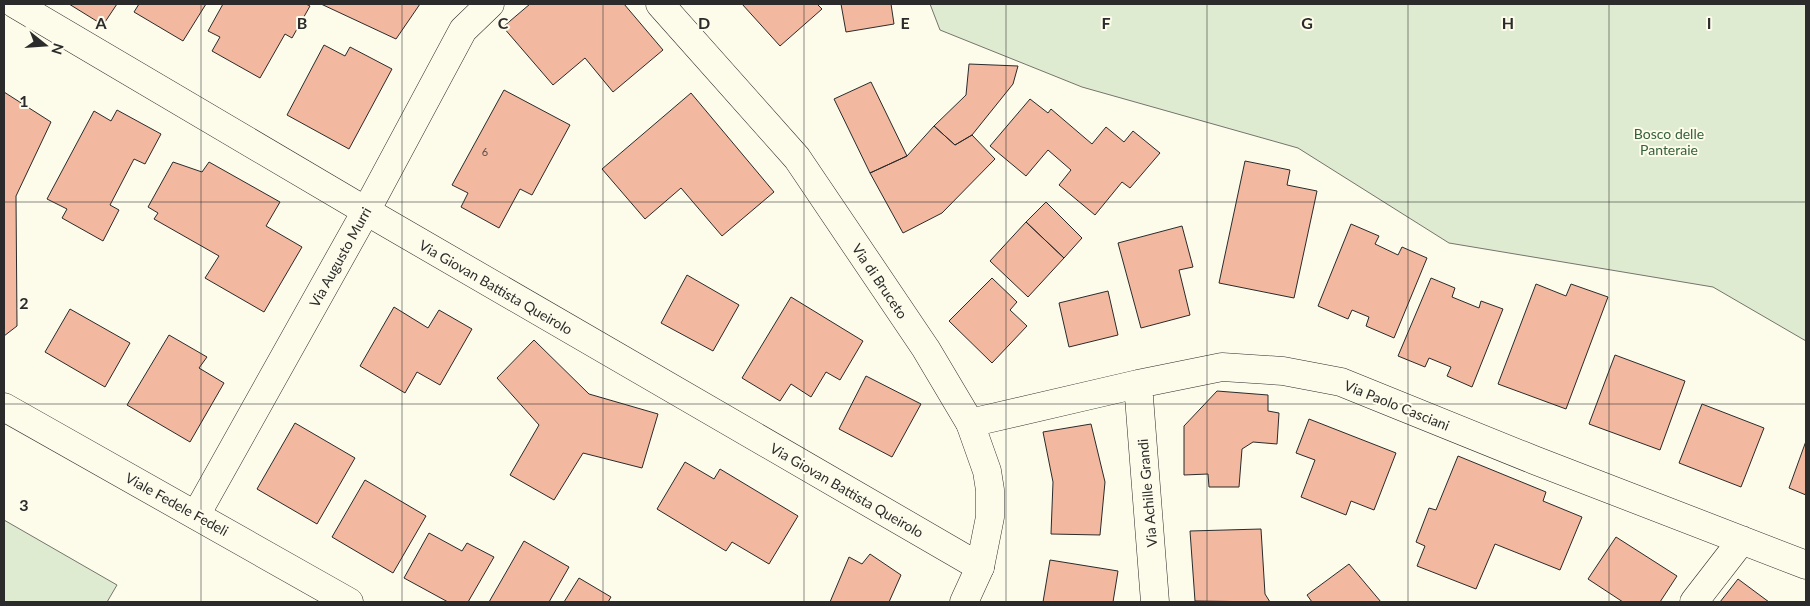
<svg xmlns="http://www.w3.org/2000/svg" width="1810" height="606" viewBox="0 0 1810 606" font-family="Lato,sans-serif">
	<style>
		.green { fill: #deebd1; stroke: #74746e }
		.building { fill: #f2b8a0; stroke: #2b2b2b }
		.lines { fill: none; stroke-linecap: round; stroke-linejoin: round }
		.street-casing { stroke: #2b2b2b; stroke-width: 29 }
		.secondary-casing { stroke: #2b2b2b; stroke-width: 29 }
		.street { stroke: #fdfbea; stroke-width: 28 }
		.secondary { stroke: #fdfbea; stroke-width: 28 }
		.grid { fill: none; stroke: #2b2b2b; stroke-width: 1; stroke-opacity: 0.55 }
		.labels { text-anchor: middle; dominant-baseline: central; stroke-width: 4; stroke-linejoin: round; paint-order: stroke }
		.number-label { font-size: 11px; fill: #5d4e48 }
		.park-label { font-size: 14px; fill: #34623c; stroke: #fdfbea }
		.street-label { font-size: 14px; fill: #2b2b2b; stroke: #fdfbea }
		.grid-label { font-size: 16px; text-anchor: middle; font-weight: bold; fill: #2b2b2b; stroke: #fdfbea; stroke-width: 4; stroke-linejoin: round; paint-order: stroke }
	</style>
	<rect width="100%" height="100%" fill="#fdfbea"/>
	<path class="green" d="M930,4h876v337l-93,-54 -264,-44 -151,-95 -216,-61 -142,-57z
		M4,520l113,65 -10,17h-103z"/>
	<path class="building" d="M69,4h48l-14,21z
		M139,4h67l-23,37 -49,-29z
		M223,4h83l4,2 -18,32 -7,-4 -25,44 -48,-27 8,-14 -12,-6z
		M321,4h99l-24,35z
		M530,4h94l39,46 -50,42 -28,-34 -32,27 -50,-58z
		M742,4h75l5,5 -42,37z
		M841,4h50l3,20 -48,8z
		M324,45l21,11 5,-9 42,22 -43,80 -62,-34z
		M969,64l49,2 -5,18 -41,51 -17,10 -21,-19 32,-31z
		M871,82l36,74 -37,17 -36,-74z
		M504,90l66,35 -38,70 -12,-6 -21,39 -38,-21 7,-14 -16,-8z
		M4,92l47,30 -35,74 1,130 -13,10z
		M691,93l83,99 -52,44 -41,-48 -36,31 -43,-50z
		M1030,99l18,14 3,-4 41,35 14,-17 18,15 9,-11 27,22 -30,35 -8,-6 -27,33 -36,-30 12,-15 -23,-20 -22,26 -36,-30z
		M117,110l44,24 -16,30 -11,-5 -24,46 9,5 -16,31 -41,-23 5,-9 -20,-10 47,-88 17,10z
		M934,126l21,19 17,-10 23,24 -53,54 -39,20 -33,-60 37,-17z
		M1245,161l45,9 -3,15 30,6 -23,107 -75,-15z
		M173,162l29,10 7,-10 71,40 -14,24 36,21 -38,65 -59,-34 14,-22 -65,-37 4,-6 -10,-6z
		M1046,202l36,36 -18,20 -38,-36z
		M1026,222l38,36 -36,39 -38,-36z
		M1351,224l28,12 -4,8 23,11 4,-8 25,11 -33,80 -28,-12 3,-9 -17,-7 -4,9 -30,-13z
		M1182,226l11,41 -14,3 11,45 -49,13 -23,-85z
		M687,275l52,30 -26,46 -52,-28z
		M992,278l25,24 -7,8 17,16 -35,37 -43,-42z
		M1431,278l24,10 -3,9 27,11 2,-7 22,8 -31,78 -25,-11 4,-9 -22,-9 -4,9 -27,-11z
		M1536,284l30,12 5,-12 37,13 -42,112 -68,-25z
		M1108,291l10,44 -49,12 -10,-44z
		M791,297l72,44 -23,39 -14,-8 -15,25 -20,-13 -11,17 -38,-23z
		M394,307l34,21 11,-18 33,19 -32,56 -23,-13 -12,21 -45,-27z
		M70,309l60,34 -25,44 -60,-35z
		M169,335l38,22 -8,11 25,15 -34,59 -63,-37z
		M534,340l55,54 69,20 -16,54 -59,-15 -29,47 -44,-25 29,-50 -42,-47z
		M1615,355l70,26 -25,69 -71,-26z
		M866,376l55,28 -29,53 -53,-28z
		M1217,391l51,4v16l11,2 -2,31 -24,-2 -11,7 -3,38h-30l-1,-13 -24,1v-49z
		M1702,404l62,24 -23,59 -62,-24z
		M1309,419l87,34 -22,57 -23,-9 -5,14 -45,-18 14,-37 -19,-7z
		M295,423l60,35 -38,66 -60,-35z
		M1091,424l14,58 -5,53 -49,-1 2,-52 -10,-50z
		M1806,441v54l-17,-7z
		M1458,456l88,36 -3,9 39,16 -22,53 -65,-26 -19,45 -59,-23 8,-20 -9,-4 13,-34 7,2z
		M685,462l29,17 6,-10 78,47 -29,48 -37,-22 -6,9 -69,-42z
		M365,480l61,36 -33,57 -61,-36z
		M1261,529l4,65 5,8 -75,-1 -5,-70z
		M429,533l33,18 5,-8 27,14 -26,45h-20l-44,-24z
		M1616,537l61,39 -17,26h-37l-35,-23z
		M524,541l45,26 -20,35h-60z
		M870,554l31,21 -12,27h-59l19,-45 13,7z
		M1050,560l68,11 -5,31h-70z
		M1349,564l32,38h-69l-5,-7z
		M579,578l32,19 -3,5h-44z
		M1738,579l31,23h-49z"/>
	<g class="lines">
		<defs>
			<path id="street" d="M15,4l351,207 614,356
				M1138,384l17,218
				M970,423l168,-39 84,-17 61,4 58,11 193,78 272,105
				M196,515l170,-304 97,-181 27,-26
				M1694,602l48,-62"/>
			<path id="secondary" d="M660,4l137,154 129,191 44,74 17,48 3,19v27l-10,50 -16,35
				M4,407l345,195"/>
		</defs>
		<use href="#street" class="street-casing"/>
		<use href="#secondary" class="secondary-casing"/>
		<use href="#street" class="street"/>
		<use href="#secondary" class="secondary"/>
	</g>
	<path class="grid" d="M201,4v598M402,4v598M603,4v598M804,4v598M1006,4v598M1207,4v598M1408,4v598M1609,4v598M4,202h1802M4,404h1802"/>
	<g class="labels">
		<g class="number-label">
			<text x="485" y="151">6</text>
		</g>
		<g class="park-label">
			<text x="1669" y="133">Bosco delle<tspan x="1669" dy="16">Panteraie</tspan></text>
		</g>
		<g class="street-label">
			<text transform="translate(340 257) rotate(-61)">Via Augusto Murri</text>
			<text transform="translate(880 281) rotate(56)">Via di Bruceto</text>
			<text transform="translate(496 287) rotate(30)">Via Giovan Battista Queirolo</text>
			<text transform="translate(1397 405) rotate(22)">Via Paolo Casciani</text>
			<text transform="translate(847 490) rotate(30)">Via Giovan Battista Queirolo</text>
			<text transform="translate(1147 493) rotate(-95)">Via Achille Grandi</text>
			<text transform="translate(177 504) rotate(29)">Viale Fedele Fedeli</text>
		</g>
	</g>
	<g class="grid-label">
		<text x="101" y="29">A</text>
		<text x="302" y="29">B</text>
		<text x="503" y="29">C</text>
		<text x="704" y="29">D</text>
		<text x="905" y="29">E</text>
		<text x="1106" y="29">F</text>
		<text x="1307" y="29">G</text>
		<text x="1508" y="29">H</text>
		<text x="1709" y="29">I</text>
		<text x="24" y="107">1</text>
		<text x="24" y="309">2</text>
		<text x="24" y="511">3</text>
	</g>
	<rect width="1810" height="606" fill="none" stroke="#2b2b2b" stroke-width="10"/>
	<g transform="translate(45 45) rotate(107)" stroke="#fdfbea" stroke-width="4" paint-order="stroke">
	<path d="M0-4L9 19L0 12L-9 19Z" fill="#2b2b2b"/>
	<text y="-8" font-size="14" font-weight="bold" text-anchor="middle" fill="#2b2b2b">N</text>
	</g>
</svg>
